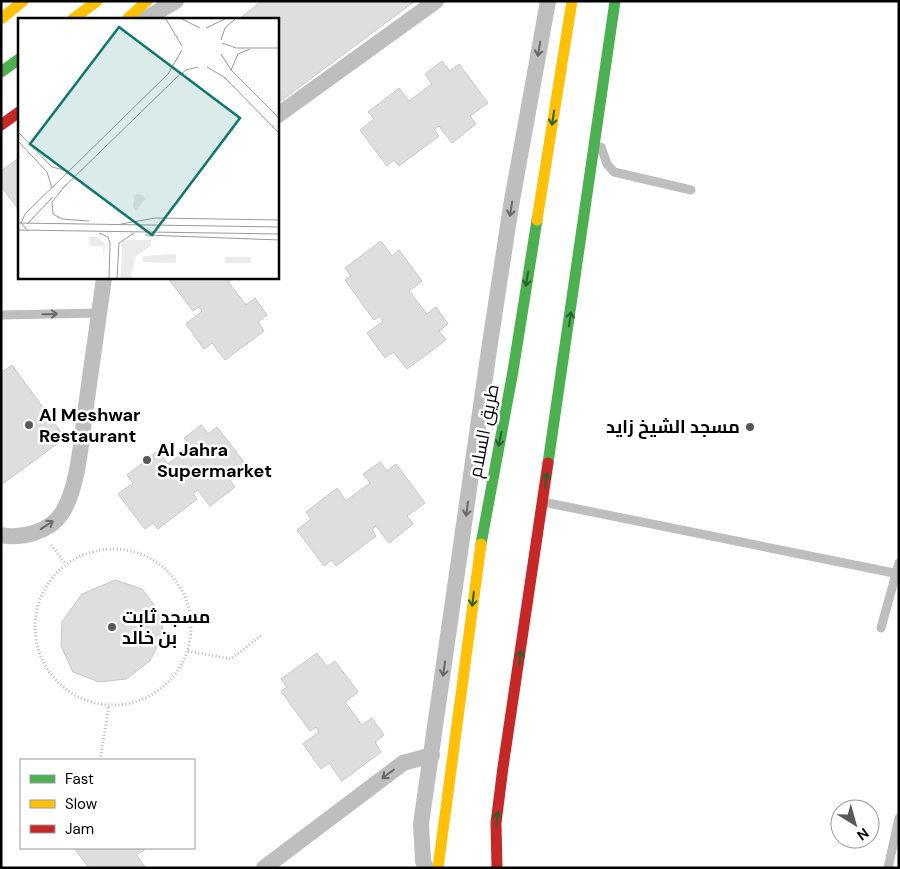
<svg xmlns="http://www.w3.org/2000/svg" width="900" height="869" viewBox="0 0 900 869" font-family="'DM Sans',Cairo,sans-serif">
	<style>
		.building { fill: #dedede; stroke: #c6c6c6 }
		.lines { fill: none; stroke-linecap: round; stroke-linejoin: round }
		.path { stroke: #b9b9b9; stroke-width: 3; stroke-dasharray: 1 2.5; stroke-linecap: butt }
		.lane { stroke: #bebebe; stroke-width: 9 }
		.street { stroke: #bebebe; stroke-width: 16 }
		.fast { stroke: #4caf50; stroke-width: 11 }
		.slow { stroke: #ffc107; stroke-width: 11 }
		.jam { stroke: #c62828; stroke-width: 11 }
		.oneway { stroke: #686868 }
		.oneway2 { stroke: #2a602c }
		.poi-dot { fill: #595959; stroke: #fff; stroke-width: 2 }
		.labels { text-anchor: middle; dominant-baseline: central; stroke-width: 5; stroke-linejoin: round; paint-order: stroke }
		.poi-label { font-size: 18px; font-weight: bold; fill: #000; stroke: #fff; text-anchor: start }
		.street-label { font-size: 18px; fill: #000; stroke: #fff }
		.inset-road { fill: none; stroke: #999; stroke-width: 1 }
		.view { fill: #0f766e; fill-opacity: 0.15; stroke: #0f766e; stroke-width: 2.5 }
		.inset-edge { fill: none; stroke: #000; stroke-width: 2.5 }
	</style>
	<rect width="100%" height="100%" fill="#fff"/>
	<path class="building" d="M262,1h153l-137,102v-84h-39z
		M442,61l8,10 9,-7 29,39 -18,13 6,8 -24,19 -13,-17 -5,4 5,6 -40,30 -5,-6 -7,6 -27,-36 14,-11 -6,-7 31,-24 10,13 23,-17 -7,-10z
		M19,158v52l-18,-24v-15z
		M381,241l11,15 7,-6 23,31 -13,10 18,23 9,-7 12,17 -9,7 7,9 -39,29 -14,-17 -8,6 -18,-25 16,-12 -3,-5 -6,4 -29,-40 6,-4 -6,-8z
		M168,278h66l-6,4 18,23 9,-7 12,17 -9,7 6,9 -39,29 -13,-17 -8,6 -18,-25 16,-13 -3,-4 -6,4z
		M12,365l53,73 -64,47v-112z
		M201,425l7,9 9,-7 30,39 -18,13 6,8 -25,19 -12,-16 -5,3 4,6 -39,30 -5,-6 -8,6 -27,-35 15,-11 -6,-8 31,-24 10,13 23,-17 -7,-9z
		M380,462l7,9 9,-7 29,39 -18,13 6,8 -24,19 -13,-17 -4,4 4,6 -40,30 -4,-6 -8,6 -27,-36 14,-11 -5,-7 31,-24 9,13 24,-18 -7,-9z
		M115,580l27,9 16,21 6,23 -14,28 -24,18 -27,3 -26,-10 -12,-26 1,-24 20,-28z
		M317,653l10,14 8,-6 23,31 -13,10 17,23 10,-7 12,17 -9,7 6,10 -39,29 -13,-18 -8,6 -18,-25 16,-12 -3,-5 -6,4 -29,-40 6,-4 -6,-8z
		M74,848h73l-11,7 10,13h-57z"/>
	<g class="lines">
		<path class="path" d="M51,545l15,19
			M35 627a78 78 0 1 1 156 0a78 78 0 1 1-156 0Z
			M188,651l43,8 31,-24
			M100,760l9,-54"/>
		<path class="lane" d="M601,147l6,17 7,8 77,18
			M1,315l98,-2
			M543,502l356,72
			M881,628l18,-65
			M888,868l11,-50"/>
		<path class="street" d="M145,19l31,-18
			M278,115l158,-114
			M1,535c21,4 49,-3 61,-22 16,-25 19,-70 23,-100 6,-45 13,-90 19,-135
			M264,868l139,-105 29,-8
			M426,868l-3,-7 -2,-37 68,-474 22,-144 37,-205"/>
		<path class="fast" d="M1,72l18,-13
			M548,463l67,-462
			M481,544l32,-173 24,-151"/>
		<path class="slow" d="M1,19l22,-18
			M73,19l24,-18
			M127,19l20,-18
			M537,220l35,-219
			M438,868l43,-324"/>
		<path class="jam" d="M1,125l18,-13
			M497,868l-1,-45 7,-56 45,-304"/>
	</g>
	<defs><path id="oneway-shaft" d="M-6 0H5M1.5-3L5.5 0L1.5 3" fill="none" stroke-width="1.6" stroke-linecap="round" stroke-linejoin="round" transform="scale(1.25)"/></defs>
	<g class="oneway">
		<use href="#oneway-shaft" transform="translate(539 49) rotate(100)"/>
		<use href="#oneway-shaft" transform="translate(511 209) rotate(99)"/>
		<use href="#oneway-shaft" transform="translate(50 314) rotate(-1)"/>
		<use href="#oneway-shaft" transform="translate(467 509) rotate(98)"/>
		<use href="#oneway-shaft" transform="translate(47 525) rotate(-34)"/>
		<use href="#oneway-shaft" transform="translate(444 669) rotate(98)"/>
		<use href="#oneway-shaft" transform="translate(388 774) rotate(143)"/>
	</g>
	<g class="oneway2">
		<use href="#oneway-shaft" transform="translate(553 118) rotate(99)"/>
		<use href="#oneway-shaft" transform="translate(527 279) rotate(99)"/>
		<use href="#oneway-shaft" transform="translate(570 319) rotate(-82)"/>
		<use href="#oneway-shaft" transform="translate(500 439) rotate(101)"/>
		<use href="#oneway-shaft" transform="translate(546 480) rotate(-82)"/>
		<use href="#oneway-shaft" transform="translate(473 599) rotate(97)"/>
		<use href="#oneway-shaft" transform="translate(520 658) rotate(-82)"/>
		<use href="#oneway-shaft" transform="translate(497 819) rotate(-84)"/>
	</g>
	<g class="poi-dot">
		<circle cx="29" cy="425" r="5"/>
		<circle cx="750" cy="427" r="5"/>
		<circle cx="147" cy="460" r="5"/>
		<circle cx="112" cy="627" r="5"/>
	</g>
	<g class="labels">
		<g class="poi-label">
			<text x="39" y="415">Al Meshwar<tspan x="39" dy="21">Restaurant</tspan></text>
			<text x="740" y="427" text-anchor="end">مسجد الشيخ زايد</text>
			<text x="157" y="450">Al Jahra<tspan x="157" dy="21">Supermarket</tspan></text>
			<text x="122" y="617">مسجد ثابت<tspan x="122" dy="21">بن خالد</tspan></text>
		</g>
		<g class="street-label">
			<text transform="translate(484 431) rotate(-79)">طريق السلام</text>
		</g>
	</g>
	<g transform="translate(18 18)">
		<rect width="261" height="261" fill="#fff"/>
		<path d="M117,176l8,1 2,4 -9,12 -3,-5zM70,219h9l8,7 -1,16 -1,-14h-13zM110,222h23v6l-15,10 -6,23h-9l1,-36zM158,236v9l-33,-1v-6zM207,239h26v6h-26z" fill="#ebebeb"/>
		<path class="inset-road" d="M148,1l16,27M164,1l18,9M188,10l19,-9M203,22l4,-12 10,-9M204,25l14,5h44M203,36l10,16 49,49M189,49l17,10 56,57M213,52l7,-16 12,-5M0,114l34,35 16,4M0,123l29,31 5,16M46,169l-12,15 1,12 9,5 27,2M44,171l115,-112 9,-7 12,-3M0,205l262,4M9,206l26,-27M103,206l34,-6 125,2M0,212l262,4M10,213l-7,-8 4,-9 143,-140 14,-24M81,215l9,4 2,6 -1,36M127,217l135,5M99,261l2,-36 15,-10"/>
		<path class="view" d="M101,9l121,91 -88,117 -122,-91z"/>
		<rect width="261" height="261" class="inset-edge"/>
	</g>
	<rect width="900" height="869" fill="none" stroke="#000000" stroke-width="5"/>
	<rect x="20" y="759" width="175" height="90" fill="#ffffff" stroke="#999999"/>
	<rect x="30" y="775" width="25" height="8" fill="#4caf50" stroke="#999999"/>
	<text x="65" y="784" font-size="15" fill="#000000">Fast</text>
	<rect x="30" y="800" width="25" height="8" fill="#ffc107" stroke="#999999"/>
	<text x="65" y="809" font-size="15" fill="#000000">Slow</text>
	<rect x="30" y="825" width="25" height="8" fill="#c62828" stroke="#999999"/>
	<text x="65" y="834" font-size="15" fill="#000000">Jam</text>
	<g transform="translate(855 824) rotate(143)"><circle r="24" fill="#ffffff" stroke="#999999"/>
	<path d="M0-4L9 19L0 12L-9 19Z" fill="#595959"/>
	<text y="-8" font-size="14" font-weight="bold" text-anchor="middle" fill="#000000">N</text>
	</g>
</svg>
